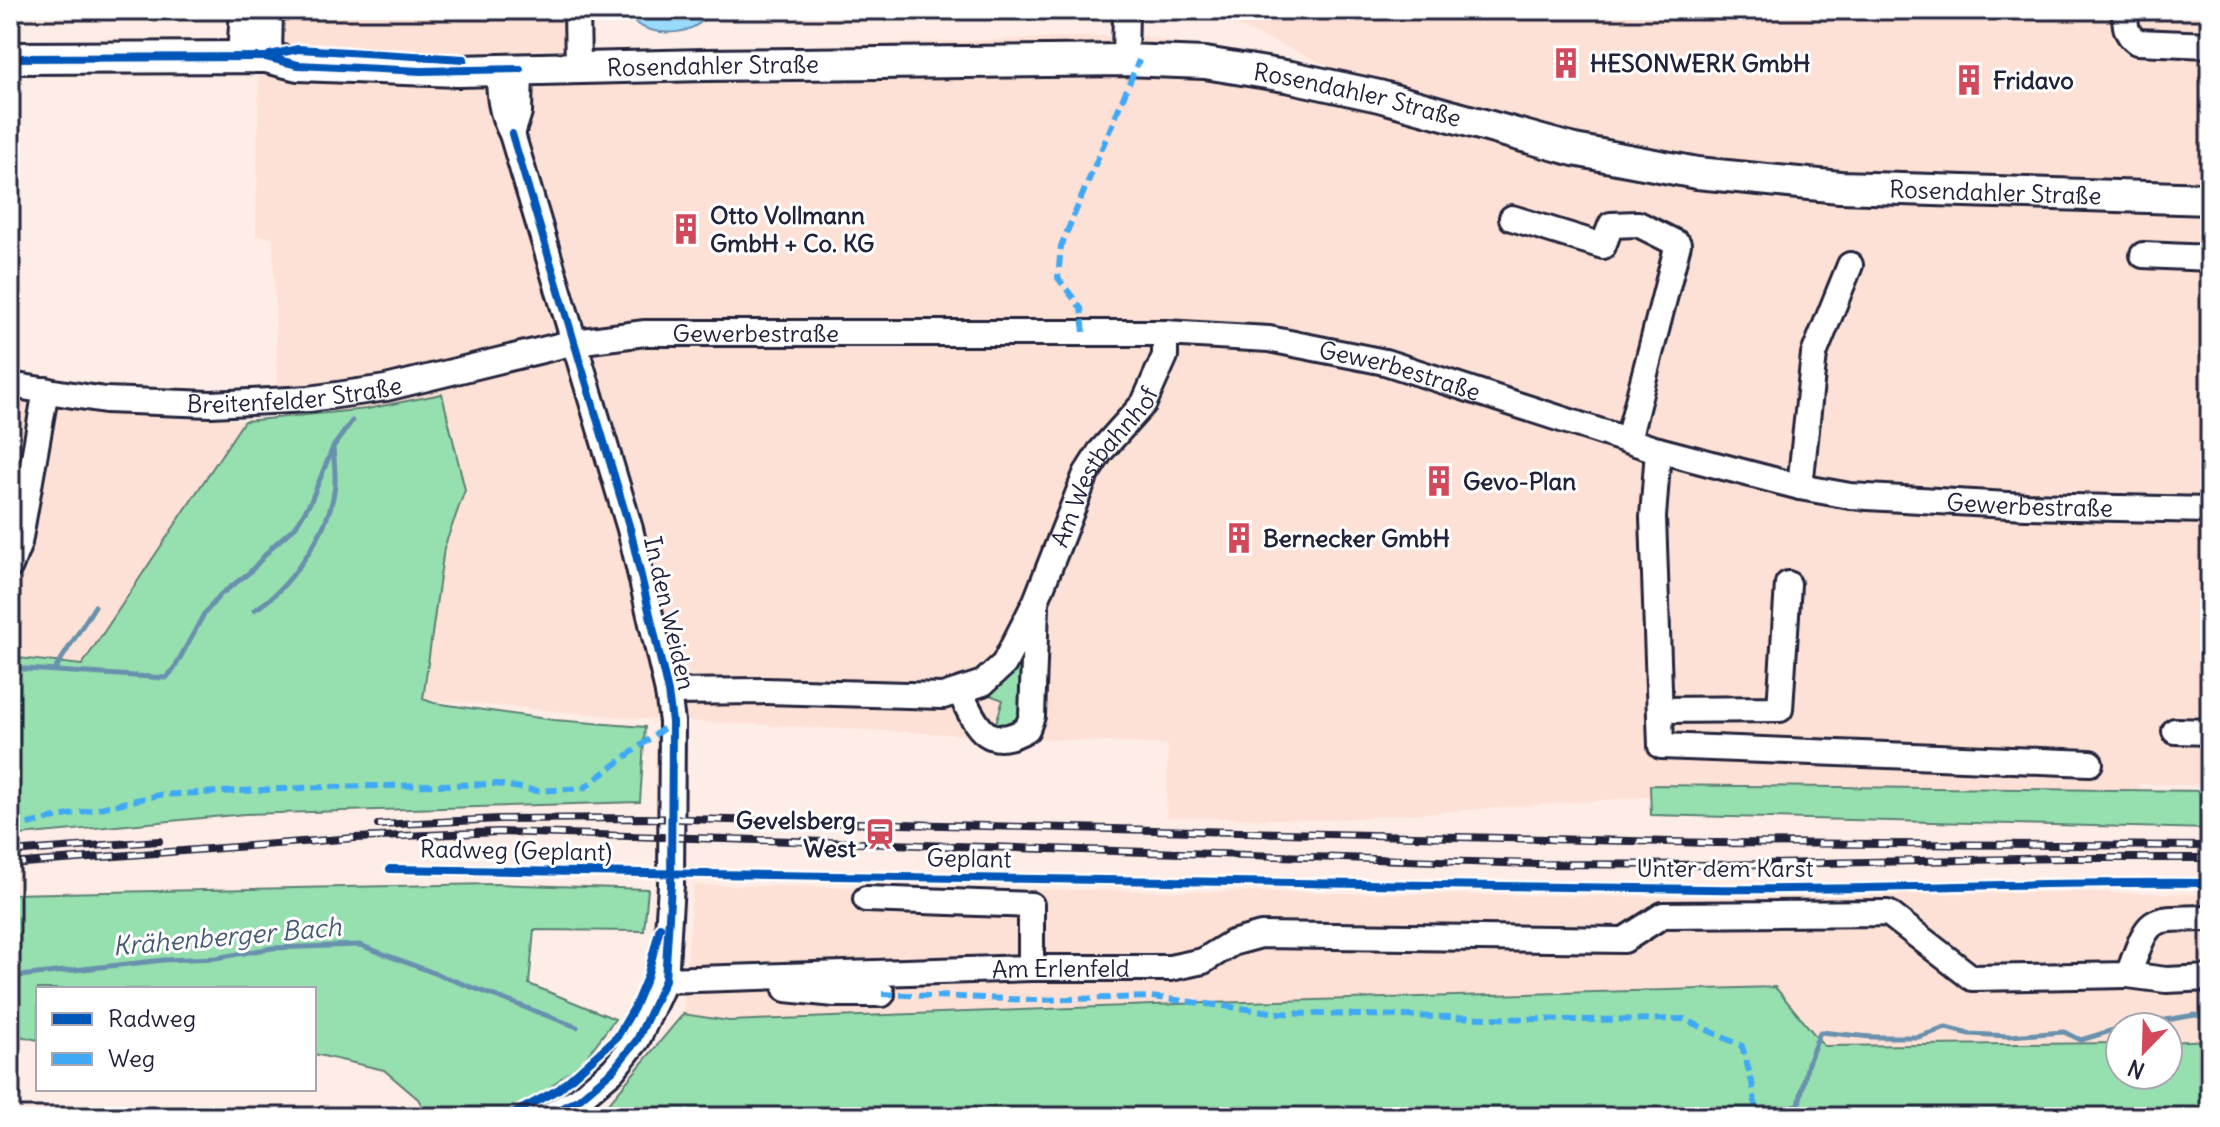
<svg xmlns="http://www.w3.org/2000/svg" width="2220" height="1127" viewBox="0 0 2220 1127" font-family="Delius,sans-serif">
	<style>
		.built { fill: #fde1d6 }
		.green { fill: #96dfaf; stroke: #5c8075; stroke-width: 2 }
		.water { fill: #99dbfb; stroke: #6991ae; stroke-width: 2 }
		.lines { fill: none; stroke-linecap: round; stroke-linejoin: round }
		.stream { stroke: #6991ae; stroke-width: 5 }
		.minor-casing { stroke: #22223b; stroke-width: 30 }
		.major-casing { stroke: #22223b; stroke-width: 36 }
		.minor { stroke: #fff; stroke-width: 24 }
		.major { stroke: #fff; stroke-width: 30 }
		.rail-casing { stroke: #22223b; stroke-width: 8 }
		.rail { stroke: #fff; stroke-width: 5; stroke-dasharray: 15; stroke-linecap: butt }
		.quiet { stroke: #3fa9f5; stroke-width: 6; stroke-dasharray: 12 6; stroke-linecap: butt }
		.cycleway-casing { stroke: #fff; stroke-width: 13 }
		.cycleway { stroke: #0057b8; stroke-width: 8 }
		.labels { text-anchor: middle; dominant-baseline: central; stroke-width: 6; stroke-linejoin: round; paint-order: stroke }
		.poi-label { font-size: 24px; font-weight: bold; fill: #22223b; stroke: #fff; text-anchor: start }
		.street-label { font-size: 24px; fill: #22223b; stroke: #fff }
		.water-label { font-size: 26px; font-style: italic; fill: #465a75; stroke: #fff }
	</style>
	<rect width="100%" height="100%" fill="#feede7"/>
	<filter id="ink" filterUnits="userSpaceOnUse"><feTurbulence type="fractalNoise" baseFrequency=".0125" numOctaves="2"/><feDisplacementMap in="SourceGraphic" scale="16" xChannelSelector="R" yChannelSelector="G"/><feConvolveMatrix kernelMatrix="1 2 1 2 8 2 1 2 1" color-interpolation-filters="sRGB"/></filter>
	<g filter="url(#ink)">
		<path class="built" d="M279,10h308l1,43 551,-18 238,52 -176,-77h1009v776l-70,-2 -5,21 -488,-8 -318,23 -163,-3 2,-72 -524,-26 -221,-20 21,-151 21,-58 -24,-96 -74,15 -89,8 -5,-180 -17,-1 3,-162 19,-43z
			M10,383l234,38 -162,244 -72,-8z
			M693,885l1037,13 325,-6 155,2v146l-42,2v-15h-48v16l-296,3 -1095,-25 -46,-7z"/>
		<path class="green" d="M442,394l23,96 -21,58 -21,151 11,4 120,17 91,7 -5,75 -395,12 -235,22v-179l72,8 162,-244 123,-12z
			M1023,656l-3,68 -26,5 9,-29 -16,-6z
			M1650,785l560,6v38l-559,-14z
			M492,884l156,5 -4,42 -110,-1 -5,54 86,35 -31,41 -50,40 -34,17h-71l-11,-18 -34,-29 -70,-16v-65h-276v51l-28,-6v-140z
			M1775,987l49,59 296,-3v32h48v-33l42,-2v77h-1618l11,-7 80,-96 46,7 477,-18z"/>
		<path class="water" d="M623,10h87c-14,32 -72,28 -87,0z"/>
		<g class="lines">
			<path class="stream" d="M254,610c34,-19 74,-78 80,-118 3,-14 0,-29 -1,-44
				M10,668l156,10 8,-9 30,-55 16,-19 30,-23 23,-26 23,-20 15,-25 22,-54 19,-26
				M54,671l41,-65
				M10,977l154,-17 52,-2 56,-10 88,-3 217,82
				M2125,1027l70,-12 15,3
				M1656,1116l16,1
				M1762,1117l37,-13 9,-41 12,-31 51,5h47l28,-9 23,6 41,2 54,-4 17,8 39,-12"/>
			<defs>
				<g id="minor">
					<path d="M577,10l1,58"/>
					<path d="M2125,10c0,14 0,24 12,32l73,3"/>
					<path d="M1125,60l1,-50"/>
					<path d="M499,69c0,25 1,43 13,65l118,395 38,163 4,30 -1,163 -6,95 -28,60 -24,30 -34,29 -32,18"/>
					<path d="M512,134l7,-22 1,-43"/>
					<path d="M1512,218l91,28 8,-21 27,-1 40,20 -50,196"/>
					<path d="M2143,255l67,3"/>
					<path id="s1" d="M10,385l95,15 106,4 98,-5 77,-11 189,-46 70,-9h520l104,6 116,23 266,86 149,39 50,9 176,10 184,4"/>
					<path d="M1658,450l-5,67 8,229 429,17"/>
					<path d="M1800,487l14,-133 36,-89"/>
					<path d="M10,566l9,-23 27,-153"/>
					<path id="s2" d="M668,692l97,-1 178,5 40,-13 21,-19 32,-63 50,-127 14,-22 44,-49 21,-47v-23"/>
					<path d="M960,692c16,33 26,61 67,37l5,-13 4,-109"/>
					<path d="M1660,710l120,-1 8,-125"/>
					<path d="M2175,731l35,1"/>
					<path d="M866,899l165,6v63"/>
					<path d="M2128,975l38,5 44,-2"/>
					<path id="s3" d="M665,980l366,-12h139l33,-7 29,-18 29,-8 363,5 39,-25 225,-2 84,65 156,-3c23,-61 17,-56 82,-57"/>
					<path d="M786,989l49,5h47"/>
				</g>
				<g id="major">
					<path d="M243,57l3,-47"/>
					<path d="M266,57l1,-47"/>
					<path id="s4" d="M10,58l256,-1 32,8 160,6 247,-6 420,-5 80,3 86,14 88,19 195,54 123,23 143,14 370,12"/>
				</g>
			</defs>
			<use href="#minor" class="minor-casing"/>
			<use href="#major" class="major-casing"/>
			<use href="#minor" class="minor"/>
			<use href="#major" class="major"/>
			<defs>
				<path id="rail" d="M378,825l121,-6 143,-1 1072,25 496,3
					M10,852l149,-11
					M10,864l345,-26 144,-6 1040,32 177,1 350,-7h144"/>
			</defs>
			<use href="#rail" class="rail-casing"/>
			<use href="#rail" class="rail"/>
			<path class="quiet" d="M1084,332l-3,-24 -23,-30 3,-32 78,-186
				M10,828l149,-33 164,-8 173,-3 42,7 46,-3 88,-66
				M882,994l152,6 117,-3 128,16 294,7 111,-1 58,27 10,36 5,35"/>
			<defs>
				<path id="cycleway" d="M270,55l28,-6 166,10
					M10,58l256,-1 32,8 123,6 99,-2
					M512,134l118,395 38,163 4,30 -1,163 -6,95 -28,60 -24,30 -34,29 -32,18
					M390,869c439,5 878,16 1317,20 168,2 335,-8 503,-6
					M507,1117l52,-28 58,-52 17,-29 13,-31 13,-50"/>
			</defs>
			<use href="#cycleway" class="cycleway-casing"/>
			<use href="#cycleway" class="cycleway"/>
		</g>
	</g>
	<defs>
		<symbol id="building-bare" viewBox="-9 -9 18 18"><path d="M-4-6H4V6H1V3H-1V6H-4ZM-2.5-4.3h1.7v1.8h-1.7ZM.8-4.3h1.7v1.8H.8ZM-2.5-1h1.7V.8h-1.7ZM.8-1h1.7V.8H.8Z" fill="#d1495b" stroke="#fff" stroke-width="2.5" paint-order="stroke"/></symbol>
		<symbol id="station-bare" viewBox="-9 -9 18 18"><path d="M-3-6H3Q5-6 5-4V2Q5 4 3 4L4.5 6H3L1.5 4h-3L-3 6H-4.5L-3 4Q-5 4-5 2V-4Q-5-6-3-6ZM-3.5-4v3h7v-3ZM-3.5 1v1.5H-2V1ZM2 1v1.5H3.5V1Z" fill="#d1495b" stroke="#fff" stroke-width="2.5" paint-order="stroke"/></symbol>
	</defs>
	<g fill-rule="evenodd">
		<use href="#building-bare" x="1544" y="41" width="44" height="44"/>
		<use href="#building-bare" x="1947" y="58" width="44" height="44"/>
		<use href="#building-bare" x="664" y="207" width="44" height="44"/>
		<use href="#building-bare" x="1417" y="459" width="44" height="44"/>
		<use href="#building-bare" x="1217" y="516" width="44" height="44"/>
		<use href="#station-bare" x="858" y="812" width="44" height="44"/>
	</g>
	<g class="labels">
		<g class="poi-label">
			<text x="1590" y="63">HESONWERK GmbH</text>
			<text x="1993" y="80">Fridavo</text>
			<text x="710" y="215">Otto Vollmann<tspan x="710" dy="28">GmbH + Co. KG</tspan></text>
			<text x="1463" y="481">Gevo-Plan</text>
			<text x="1263" y="538">Bernecker GmbH</text>
			<text x="856" y="820" text-anchor="end">Gevelsberg<tspan x="856" dy="28">West</tspan></text>
		</g>
		<g class="street-label">
			<text stroke="none"><textPath href="#s4" startOffset="704">Rosendahler Straße</textPath></text>
			<text stroke="none"><textPath href="#s4" startOffset="1352">Rosendahler Straße</textPath></text>
			<text stroke="none"><textPath href="#s4" startOffset="2000">Rosendahler Straße</textPath></text>
			<text stroke="none"><textPath href="#s1" startOffset="754">Gewerbestraße</textPath></text>
			<text stroke="none"><textPath href="#s1" startOffset="1402">Gewerbestraße</textPath></text>
			<text stroke="none"><textPath href="#s1" startOffset="286">Breitenfelder Straße</textPath></text>
			<text stroke="none"><textPath href="#s2" startOffset="568">Am Westbahnhof</textPath></text>
			<text stroke="none"><textPath href="#s1" startOffset="2050">Gewerbestraße</textPath></text>
			<text transform="translate(670 613) rotate(77)">In den Weiden</text>
			<text transform="translate(516 850) rotate(1)">Radweg (Geplant)</text>
			<text transform="translate(969 858) rotate(1)">Geplant</text>
			<text x="1725" y="868">Unter dem Karst</text>
			<text stroke="none"><textPath href="#s3" startOffset="396">Am Erlenfeld</textPath></text>
		</g>
		<g class="water-label">
			<text transform="translate(227 936) rotate(-5)">Krähenberger Bach</text>
		</g>
	</g>
	<rect width="2220" height="1127" fill="none" stroke="#fff" stroke-width="40"/>
	<rect x="20" y="20" width="2180" height="1087" fill="none" stroke="#22223b" stroke-width="3" filter="url(#ink)"/>
	<rect x="36" y="987" width="280" height="104" fill="#ffffff" stroke="#a7a7b1" stroke-width="2"/>
	<rect x="52" y="1013" width="40" height="12" fill="#0057b8" stroke="#a7a7b1" stroke-width="2"/>
	<text x="108" y="1027" font-size="24" fill="#22223b">Radweg</text>
	<rect x="52" y="1053" width="40" height="12" fill="#3fa9f5" stroke="#a7a7b1" stroke-width="2"/>
	<text x="108" y="1067" font-size="24" fill="#22223b">Weg</text>
	<g transform="translate(2144 1051) rotate(203)"><circle r="38" fill="#ffffff" stroke="#a7a7b1" stroke-width="2"/>
	<path d="M0-6L14 30L0 20L-14 30Z" fill="#d1495b"/>
	<text y="-12" font-size="22" font-weight="bold" text-anchor="middle" fill="#22223b">N</text>
	</g>
</svg>
